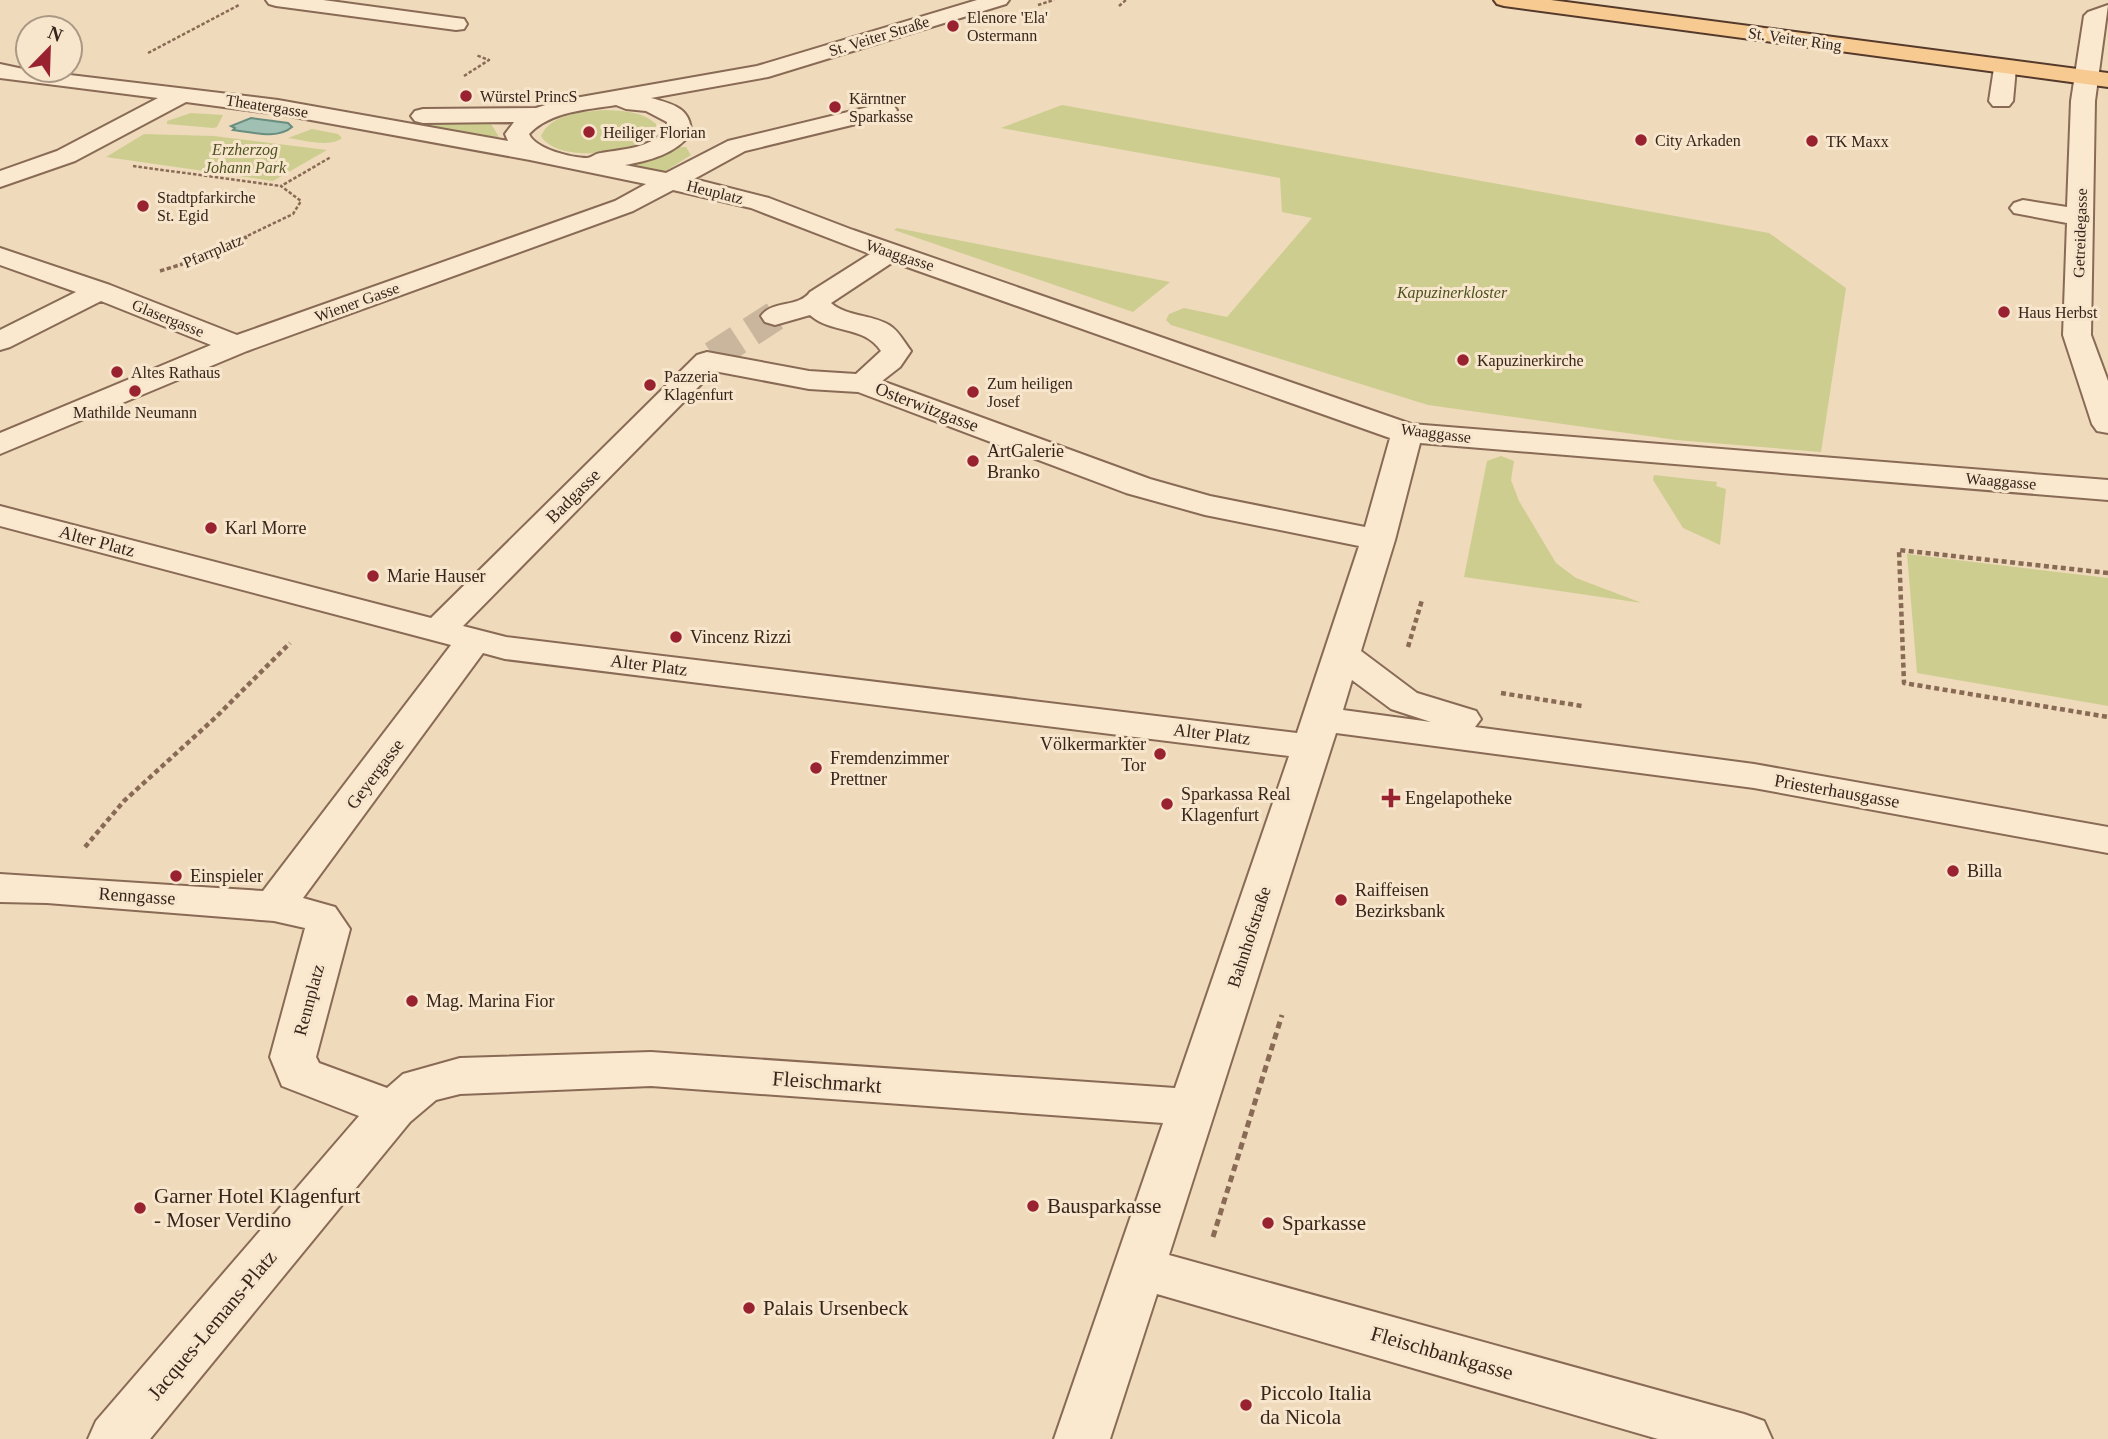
<svg xmlns="http://www.w3.org/2000/svg" width="2108" height="1439" viewBox="0 0 2108 1439" font-family="'Times New Roman',serif">
	<style>
		.green { fill: #cecd90 }
		.water { fill: #a0c0b3; stroke: #688e80; stroke-width: 2 }
		.lines { fill: none; stroke-linecap: round; stroke-linejoin: round }
		.minor-tunnel { stroke: #cab69c; stroke-width: 30; stroke-dasharray: 30 15; stroke-linecap: butt }
		.minor-casing { stroke: #886a55; stroke-width: 4 }
		.major-casing { stroke: #55392a; stroke-width: 4 }
		.path-far3 { stroke: #886a55; stroke-width: 2.5; stroke-dasharray: 3.5 2; stroke-linecap: butt }
		.path-far2 { stroke: #886a55; stroke-width: 3.5; stroke-dasharray: 4.5 2.5; stroke-linecap: butt }
		.path-far1 { stroke: #886a55; stroke-width: 4.5; stroke-dasharray: 5 3.5; stroke-linecap: butt }
		.path { stroke: #886a55; stroke-width: 5; stroke-dasharray: 7 4.5; stroke-linecap: butt }
		.minor { fill: #fae8cf; fill-rule: evenodd }
		.major { fill: #f6ca91; fill-rule: evenodd }
		.poi-dot { fill: #992231; stroke: #f7e5cc; stroke-width: 2.5 }
		.labels { text-anchor: middle; dominant-baseline: central; stroke-width: 6; stroke-linejoin: round; paint-order: stroke }
		.far-poi-label { font-size: 16px; fill: #36251b; stroke: #f7e5cc; text-anchor: start }
		.far-street-label { font-size: 16px; fill: #36251b; stroke: #f7e5cc }
		.far-park-label { font-size: 16px; font-style: italic; fill: #4d5320; stroke: #f7e5cc }
		.street-label { font-size: 18px; fill: #36251b; stroke: #f7e5cc }
		.poi-label { font-size: 18px; fill: #36251b; stroke: #f7e5cc; text-anchor: start }
		.near-street-label { font-size: 21px; fill: #36251b; stroke: #f7e5cc }
		.near-poi-label { font-size: 21px; fill: #36251b; stroke: #f7e5cc; text-anchor: start }
	</style>
	<rect width="100%" height="100%" fill="#efdabc"/>
	<path class="green" d="M1062,105l707,128 77,55 -25,164 -145,-12 -248,-35 -257,-80 -5,-5 3,-6 15,-6 43,9 85,-99 -30,-6 -2,-34 -279,-50z
		M605,110c18,1 37,1 51,14v6c-17,25 -99,34 -115,6 10,-23 42,-24 64,-26z
		M191,113l32,2 -6,12 -4,1 -46,-4v-3z
		M490,122l9,15 -3,1 -90,-15z
		M312,129l26,5 4,4c-12,10 -39,2 -54,0z
		M144,134l70,2 113,14 -54,31 -167,-24z
		M681,147h5l5,8 -27,17 -31,-6z
		M897,228l273,54 -37,30 -239,-82z
		M1501,456l13,5 -3,19 8,21 37,62 20,15 66,25 -178,-26 23,-116z
		M1654,475l63,7 -1,4 10,3 -6,56 -37,-17 -30,-48z
		M1907,554l201,24v128l-191,-33z"/>
	<path class="water" d="M251,118l37,5 4,4c-15,13 -40,5 -59,3l2,-2 -4,-2z"/>
	<g class="lines">
		<path class="minor-tunnel" d="M713,356l62,-40"/>
		<defs>
			<path id="minor" d="M266,0h57l133,18 8,1 3,5 -3,5 -8,1 -180,-24 -7,-2z
				M977,0h32l-3,4 -238,73 -117,21c22,6 40,10 40,35 -15,21 -43,28 -66,32l41,8 62,-32 157,-38 8,2 4,5 -4,5 -148,36 -51,28 75,19 84,32 558,194 697,56v20l-688,-57 -25,97 -34,111 56,42 59,18 5,8 -6,8 279,37 354,63v26l-354,-65 -418,-55 -167,522 575,159 20,7 8,18h-114l-501,-145 -47,145h-56l109,-316 -512,-37 -191,8 -24,6 -26,22 -260,317h-62l8,-18 263,-305 -77,-30 -12,-29 35,-129 -31,-7 -227,-18 -47,-1v-28l263,17 188,-246 -451,-119v-20l431,112 266,-263 10,-3 102,19 47,3 25,-23c-17,-26 -50,-17 -71,-36l-35,10 -10,-3 -4,-6c11,-16 38,-8 49,-24l60,-38 -119,-46 -78,-18 -40,21 -386,140 -247,103v-21l211,-88 -110,-44 -91,46 -10,3v-20l76,-38 -76,-27v-17l110,37 127,50 378,-134 31,-17 -116,-24 -252,-46 -92,-12 -111,59 -75,26v-16l57,-20 101,-53 -158,-20v-14l28,6 250,30 230,41 -3,-7 9,-12 -91,1 -8,-2 -4,-5 4,-5 8,-2 113,-1 22,-7 199,-35zM616,105l10,4 20,2 21,11v9c-20,17 -41,18 -66,22 -5,0 -10,5 -14,5 -15,0 -52,-9 -58,-24 22,-23 57,-24 87,-29zM893,262l497,176 -25,89 -155,-31 -60,-17 -268,-98 18,-14 11,-16c-7,-9 -12,-20 -22,-26 -18,-11 -42,-8 -58,-22zM714,371l95,18 49,3 268,101 79,22 154,31 -62,187 -791,-96 -43,-11zM483,653l22,6 784,97 -114,332 -524,-36 -191,6 -57,16 -16,14 -68,-25 -3,-6 34,-128 -15,-22 -32,-9zM1352,680l39,29 40,13 -88,-12z
				M2108,5l-13,96 -4,234 17,46v52l-11,-2 -5,-7 -29,-89 4,-112 -53,-10 -4,-5 4,-5 9,-3 44,7 4,-106 13,-85 4,-4z
				M2005,61l8,2 3,5 -3,33 -4,5h-16l-4,-5 5,-33 3,-5z"/>
			<path id="major" d="M1494,0h57l557,73v14l-604,-81 -7,-2z"/>
		</defs>
		<use href="#minor" class="minor-casing"/>
		<use href="#major" class="major-casing"/>
		<path class="path-far3" d="M1038,5l16,-5
			M1119,6l7,-6
			M148,53l91,-48
			M464,76l25,-16 -13,-5
			M133,166l148,20
			M243,238l50,-24 8,-13 -20,-15 50,-29"/>
		<path class="path-far2" d="M160,271l45,-14 42,-20"/>
		<path class="path-far1" d="M2108,573l-209,-23 5,133 204,34
			M1408,647l14,-47
			M1501,693l81,13
			M85,847l39,-46 92,-84 74,-74"/>
		<path class="path" d="M1213,1237l69,-222"/>
		<use href="#minor" class="minor"/>
		<use href="#major" class="major"/>
	</g>
	<g class="poi-dot">
		<circle cx="953" cy="26" r="7"/>
		<circle cx="466" cy="96" r="7"/>
		<circle cx="835" cy="107" r="7"/>
		<circle cx="589" cy="132" r="7"/>
		<circle cx="1641" cy="140" r="7"/>
		<circle cx="1812" cy="141" r="7"/>
		<circle cx="143" cy="206" r="7"/>
		<circle cx="2004" cy="312" r="7"/>
		<circle cx="1463" cy="360" r="7"/>
		<circle cx="117" cy="372" r="7"/>
		<circle cx="650" cy="385" r="7"/>
		<circle cx="135" cy="391" r="7"/>
		<circle cx="973" cy="392" r="7"/>
		<circle cx="973" cy="461" r="7"/>
		<circle cx="211" cy="528" r="7"/>
		<circle cx="373" cy="576" r="7"/>
		<circle cx="676" cy="637" r="7"/>
		<circle cx="1160" cy="754" r="7"/>
		<circle cx="816" cy="768" r="7"/>
		<path d="M1387.5 787.5h7v7h7v7h-7v7h-7v-7h-7v-7h7z"/>
		<circle cx="1167" cy="804" r="7"/>
		<circle cx="1953" cy="871" r="7"/>
		<circle cx="176" cy="876" r="7"/>
		<circle cx="1341" cy="900" r="7"/>
		<circle cx="412" cy="1001" r="7"/>
		<circle cx="1033" cy="1206" r="7"/>
		<circle cx="140" cy="1208" r="7"/>
		<circle cx="1268" cy="1223" r="7"/>
		<circle cx="749" cy="1308" r="7"/>
		<circle cx="1246" cy="1405" r="7"/>
	</g>
	<g class="labels">
		<g class="far-poi-label">
			<text x="967" y="17">Elenore 'Ela'<tspan x="967" dy="18">Ostermann</tspan></text>
			<text x="480" y="96">Würstel PrincS</text>
			<text x="849" y="98">Kärntner<tspan x="849" dy="18">Sparkasse</tspan></text>
			<text x="603" y="132">Heiliger Florian</text>
			<text x="1655" y="140">City Arkaden</text>
			<text x="1826" y="141">TK Maxx</text>
			<text x="157" y="197">Stadtpfarkirche<tspan x="157" dy="18">St. Egid</tspan></text>
			<text x="2018" y="312">Haus Herbst</text>
			<text x="1477" y="360">Kapuzinerkirche</text>
			<text x="131" y="372">Altes Rathaus</text>
			<text x="664" y="376">Pazzeria<tspan x="664" dy="18">Klagenfurt</tspan></text>
			<text x="987" y="383">Zum heiligen<tspan x="987" dy="18">Josef</tspan></text>
			<text x="135" y="412" text-anchor="middle">Mathilde Neumann</text>
		</g>
		<g class="far-street-label">
			<text transform="translate(879 36) rotate(-17)">St. Veiter Straße</text>
			<text transform="translate(1795 39) rotate(8)">St. Veiter Ring</text>
			<text transform="translate(267 106) rotate(9)">Theatergasse</text>
			<text transform="translate(715 192) rotate(14)">Heuplatz</text>
			<text transform="translate(2080 233) rotate(-88)">Getreidegasse</text>
			<text transform="translate(213 251) rotate(-23)">Pfarrplatz</text>
			<text transform="translate(900 255) rotate(18)">Waaggasse</text>
			<text transform="translate(357 302) rotate(-20)">Wiener Gasse</text>
			<text transform="translate(168 318) rotate(22)">Glasergasse</text>
			<text transform="translate(1436 433) rotate(7)">Waaggasse</text>
			<text transform="translate(2001 481) rotate(5)">Waaggasse</text>
		</g>
		<g class="far-park-label">
			<text x="245" y="149">Erzherzog<tspan x="245" dy="18">Johann Park</tspan></text>
			<text x="1452" y="292">Kapuzinerkloster</text>
		</g>
		<g class="street-label">
			<text transform="translate(927 407) rotate(21)">Osterwitzgasse</text>
			<text transform="translate(573 496) rotate(-45)">Badgasse</text>
			<text transform="translate(97 541) rotate(15)">Alter Platz</text>
			<text transform="translate(649 665) rotate(7)">Alter Platz</text>
			<text transform="translate(1212 734) rotate(7)">Alter Platz</text>
			<text transform="translate(375 774) rotate(-53)">Geyergasse</text>
			<text transform="translate(1837 791) rotate(10)">Priesterhausgasse</text>
			<text transform="translate(137 896) rotate(4)">Renngasse</text>
			<text transform="translate(1249 937) rotate(-72)">Bahnhofstraße</text>
			<text transform="translate(309 1000) rotate(-75)">Rennplatz</text>
		</g>
		<g class="poi-label">
			<text x="987" y="451">ArtGalerie<tspan x="987" dy="21">Branko</tspan></text>
			<text x="225" y="528">Karl Morre</text>
			<text x="387" y="576">Marie Hauser</text>
			<text x="690" y="637">Vincenz Rizzi</text>
			<text x="1146" y="744" text-anchor="end">Völkermarkter<tspan x="1146" dy="21">Tor</tspan></text>
			<text x="830" y="758">Fremdenzimmer<tspan x="830" dy="21">Prettner</tspan></text>
			<text x="1181" y="794">Sparkassa Real<tspan x="1181" dy="21">Klagenfurt</tspan></text>
			<text x="1405" y="798">Engelapotheke</text>
			<text x="1967" y="871">Billa</text>
			<text x="190" y="876">Einspieler</text>
			<text x="1355" y="890">Raiffeisen<tspan x="1355" dy="21">Bezirksbank</tspan></text>
			<text x="426" y="1001">Mag. Marina Fior</text>
		</g>
		<g class="near-street-label">
			<text transform="translate(827 1082) rotate(4)">Fleischmarkt</text>
			<text transform="translate(212 1325) rotate(-50)">Jacques-Lemans-Platz</text>
			<text transform="translate(1442 1353) rotate(16)">Fleischbankgasse</text>
		</g>
		<g class="near-poi-label">
			<text x="154" y="1196">Garner Hotel Klagenfurt<tspan x="154" dy="24">- Moser Verdino</tspan></text>
			<text x="1047" y="1206">Bausparkasse</text>
			<text x="1282" y="1223">Sparkasse</text>
			<text x="763" y="1308">Palais Ursenbeck</text>
			<text x="1260" y="1393">Piccolo Italia<tspan x="1260" dy="24">da Nicola</tspan></text>
		</g>
	</g>
	<g transform="translate(49 49) rotate(23)"><circle r="33" fill="#f7e5cc" stroke="#aa9885" stroke-width="2"/>
	<path d="M0-5L12 26L0 18L-12 26Z" fill="#992231"/>
	<text y="-10" font-size="19" font-weight="bold" text-anchor="middle" fill="#36251b">N</text>
	</g>
</svg>
